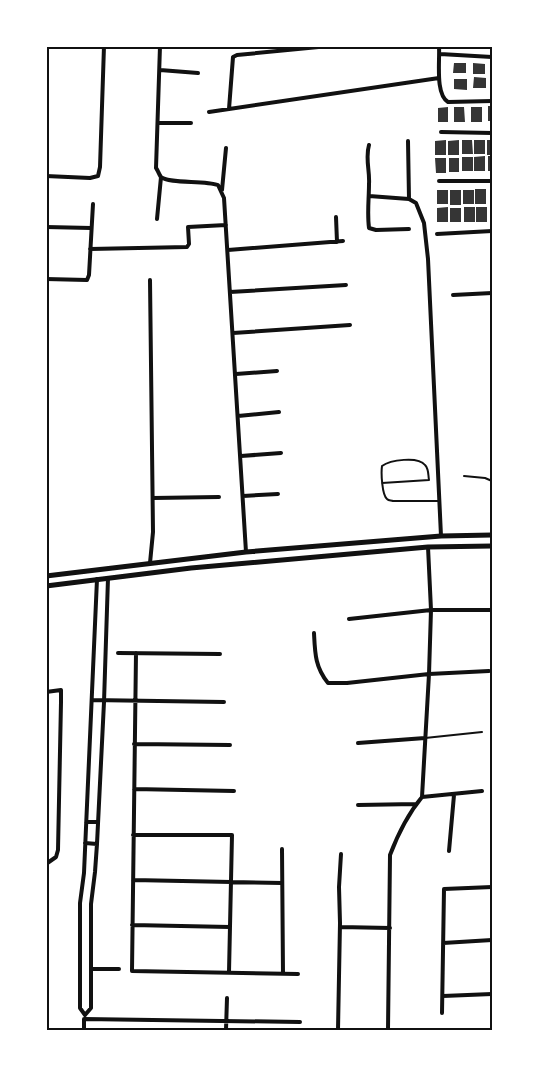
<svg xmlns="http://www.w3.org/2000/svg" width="539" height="1077" viewBox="0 0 539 1077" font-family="'Work Sans',sans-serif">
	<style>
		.building { fill: #353535 }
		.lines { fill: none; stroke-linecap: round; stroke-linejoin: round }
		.service { stroke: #111; stroke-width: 2 }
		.minor { stroke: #111; stroke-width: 4 }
		.tertiary { stroke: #111; stroke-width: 5 }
		.neatline { fill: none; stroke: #111; stroke-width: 2 }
	</style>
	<rect width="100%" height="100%" fill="#fff"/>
	<path class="building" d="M454,63h12v10h-13z
		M473,63l12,1v10h-12z
		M474,77l12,1v10h-13z
		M454,79h13v11l-13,-1z
		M488,106h4v15h-4z
		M448,107v15h-10v-14z
		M454,107h10l1,15h-11z
		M471,107h11v15h-11z
		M446,140v15h-11v-14z
		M459,140v15h-11v-14z
		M462,140h10l1,14h-11z
		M474,140h11v14h-11z
		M487,140h5v15h-5z
		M485,156v15h-11v-14z
		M488,156h4v15h-4z
		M462,157h11v14h-11z
		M435,158h11v15h-10z
		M449,158h10v14h-10z
		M475,189h11v15h-11z
		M437,190h11v14h-11z
		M450,190h11v15h-11z
		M463,190h11v14h-11z
		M448,207v15h-11v-14z
		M464,207h11v15h-11z
		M476,207h11v15h-11z
		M450,208h11v14h-11z"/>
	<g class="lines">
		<path class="service" d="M464,476l21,2 7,3
			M382,483l47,-3c-1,-5 0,-11 -4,-15 -7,-9 -35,-5 -43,1 -1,7 0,29 5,33 2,2 4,1 6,2h47
			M491,511l1,-30
			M425,738l57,-6"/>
		<path class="minor" d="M160,46l-4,122c1,1 4,8 5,9 8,7 44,3 57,8l6,13 22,354
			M431,46l8,1
			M439,46c1,15 -4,48 9,56l44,-1
			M440,54l52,3
			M160,70l38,3
			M229,109l4,-52 4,-2 92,-9
			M209,112l230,-34
			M158,123h33
			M441,132l51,1
			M408,141l1,58
			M369,145c-4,13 1,26 0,39 0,15 -2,29 0,44l7,2 33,-1
			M46,176l44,2 8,-2 2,-9 4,-121
			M439,181h53
			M222,190l4,-42
			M369,196l40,3 7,4 8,20 4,36 13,277
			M336,217l1,25
			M157,219l4,-42
			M46,227l45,1
			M437,234l55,-3
			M90,249l97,-2 2,-3 -1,-17 38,-2
			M228,250l115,-9
			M46,279l41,1 2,-5 4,-71
			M150,280l3,252 -3,31
			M230,292l116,-7
			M453,295l39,-2
			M233,333l117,-8
			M236,374l41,-3
			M238,416l41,-4
			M241,456l40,-3
			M243,496l35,-2
			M153,498l66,-1
			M97,579l-13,294 -4,30v105l5,7 6,-7v-104l4,-32 2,-28 7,-142 4,-124
			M349,619l82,-9h61
			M314,633c1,20 1,34 14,50h19l82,-9 60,-3
			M118,653l102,1
			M136,653l-4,318 166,3
			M46,692l15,-2v12l-3,148 -2,7 -10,7
			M92,700l132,2
			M358,743l67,-5
			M134,744l96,1
			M134,789l100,2
			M422,797l60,-6
			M358,805l58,-1
			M86,822h12
			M133,835h99l-3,137
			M85,843l12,1
			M282,849l1,125
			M449,851l5,-56
			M133,880l149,3
			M132,925l98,2
			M340,927l50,1
			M443,943l49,-3
			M91,969h28
			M443,996l49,-2
			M442,1013l2,-124 48,-2
			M84,1030v-11l216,3
			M226,1030l1,-32
			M338,1030l2,-107 -1,-36 2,-33
			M388,1030l2,-175c8,-21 18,-41 32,-58l7,-123 2,-64 -3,-63"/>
		<path class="tertiary" d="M46,576l200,-24 195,-16 51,-1
			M46,586l145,-18 237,-21 64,-1"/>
	</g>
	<rect width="539" height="1077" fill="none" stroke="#ffffff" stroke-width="96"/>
	<rect x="48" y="48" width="443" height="981" class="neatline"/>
</svg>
